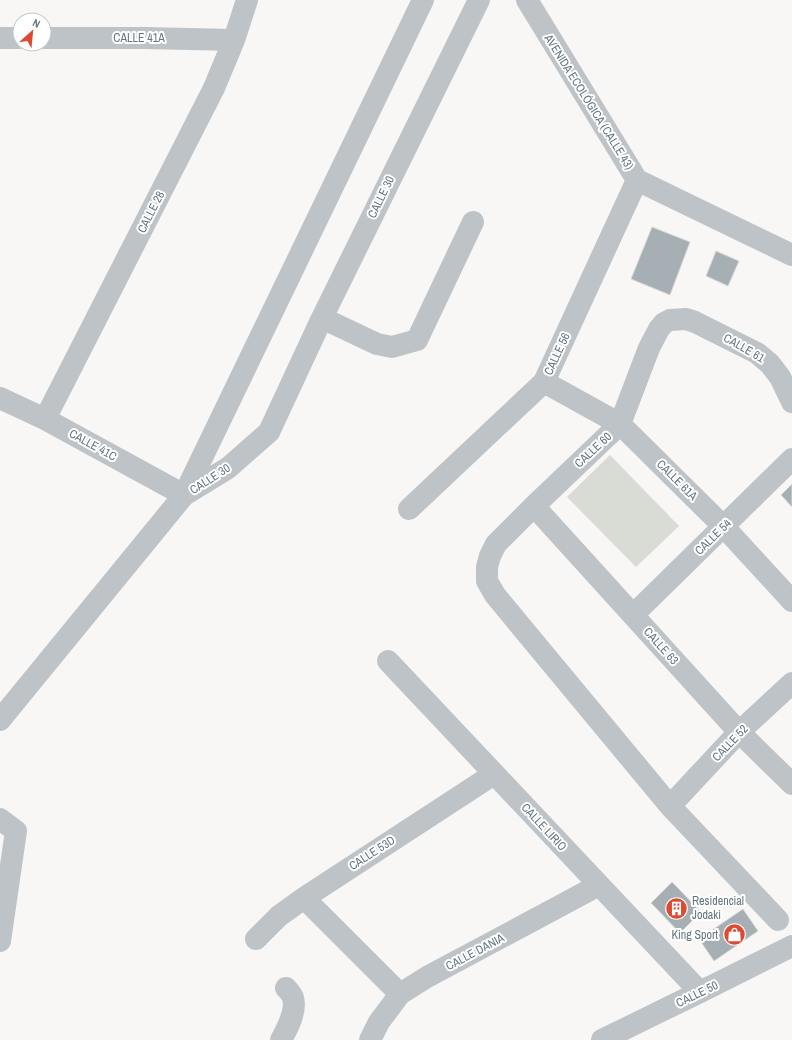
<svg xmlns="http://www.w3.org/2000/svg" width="792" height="1040" viewBox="0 0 792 1040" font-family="'Archivo Narrow',sans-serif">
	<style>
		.green { fill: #d8dcd4 }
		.building { fill: #a6afb4; stroke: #d9d9d7 }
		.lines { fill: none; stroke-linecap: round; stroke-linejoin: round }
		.minor { stroke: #bec3c7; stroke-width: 22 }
		.labels { text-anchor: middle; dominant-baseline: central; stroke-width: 4; stroke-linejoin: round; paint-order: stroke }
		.street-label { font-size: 12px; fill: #64757f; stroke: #fff }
		.poi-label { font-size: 12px; fill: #64757f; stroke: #fff; text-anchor: start }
	</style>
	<rect width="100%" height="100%" fill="#f8f7f5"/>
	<path class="green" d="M610,455l69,71 -43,41 -69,-70z"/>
	<path class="building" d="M652,227l38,15 -20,53 -39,-16z
		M716,251l23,10 -11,25 -22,-10z
		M792,484v23l-11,-12z
		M672,882l29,30 -21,21 -29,-30z
		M743,909l15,22 -44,30 -15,-22z"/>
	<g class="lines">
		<path class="minor" d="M527,0l110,180 155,75
			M0,38h20
			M44,38h101l89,2
			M322,318l55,26 15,3 25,-7 56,-118
			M544,382l76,42 104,103 68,74
			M0,398l45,21 139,76
			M45,419l169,-331 20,-48 13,-40
			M184,495l44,-27 41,-36 53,-114 157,-318
			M534,506l205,226 53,52
			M409,509l135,-127 93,-202
			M633,615l159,-156
			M388,661l312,331
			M0,720l184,-225 239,-495
			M670,806l69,-74 53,-49
			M0,819l16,12 -16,110
			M304,898l96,96
			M778,920l-108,-114 -175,-211 -8,-14v-14l3,-11 6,-12 38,-38 86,-82 29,-76 10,-19 5,-6 6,-3 16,-1 9,3 62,31 13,11 10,13 12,25
			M256,939l23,-23 25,-18 190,-124
			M281,1040c6,-11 16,-29 12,-42 -1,-4 -4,-7 -7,-10
			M370,1040l9,-18 21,-28 27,-17 172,-92
			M602,1040l98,-48 92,-46"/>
	</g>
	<defs>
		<symbol id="building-disc" viewBox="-11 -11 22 22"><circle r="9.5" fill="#dc4b31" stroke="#fff"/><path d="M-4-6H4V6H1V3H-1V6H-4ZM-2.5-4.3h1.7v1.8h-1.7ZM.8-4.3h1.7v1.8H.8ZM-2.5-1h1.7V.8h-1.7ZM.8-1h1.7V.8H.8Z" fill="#fff"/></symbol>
		<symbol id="shop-disc" viewBox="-11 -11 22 22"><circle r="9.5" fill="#dc4b31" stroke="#fff"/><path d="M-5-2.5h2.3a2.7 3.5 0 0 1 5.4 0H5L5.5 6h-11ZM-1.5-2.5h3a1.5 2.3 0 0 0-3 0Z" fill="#fff"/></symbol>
	</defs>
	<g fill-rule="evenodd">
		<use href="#building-disc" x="664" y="896" width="25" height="25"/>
		<use href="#shop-disc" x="722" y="922" width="25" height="25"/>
	</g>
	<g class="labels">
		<g class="street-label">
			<text x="139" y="38">CALLE 41A</text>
			<text transform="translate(589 102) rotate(58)">AVENIDA ECOLÓGICA (CALLE 43)</text>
			<text transform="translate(381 197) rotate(-64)">CALLE 30</text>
			<text transform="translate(151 212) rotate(-63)">CALLE 28</text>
			<text transform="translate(744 348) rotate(30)">CALLE 61</text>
			<text transform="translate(557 354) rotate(-65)">CALLE 56</text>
			<text transform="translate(93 445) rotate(29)">CALLE 41C</text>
			<text transform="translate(593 450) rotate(-43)">CALLE 60</text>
			<text transform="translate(210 479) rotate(-33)">CALLE 30</text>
			<text transform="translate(677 480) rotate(45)">CALLE 61A</text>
			<text transform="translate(713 537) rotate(-44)">CALLE 54</text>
			<text transform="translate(661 646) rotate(48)">CALLE 63</text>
			<text transform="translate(730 743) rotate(-46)">CALLE 52</text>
			<text transform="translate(544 827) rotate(47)">CALLE LIRIO</text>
			<text transform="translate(372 853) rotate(-33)">CALLE 53D</text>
			<text transform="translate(475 952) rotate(-28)">CALLE DANIA</text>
			<text transform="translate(697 994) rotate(-26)">CALLE 50</text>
		</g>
		<g class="poi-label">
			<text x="692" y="901">Residencial<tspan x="692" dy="14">Jodaki</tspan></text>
			<text x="718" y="935" text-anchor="end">King Sport</text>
		</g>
	</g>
	<g transform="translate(32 32) rotate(27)"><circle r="19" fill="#ffffff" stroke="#c1c8cc"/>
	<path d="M0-3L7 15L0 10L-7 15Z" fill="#dc4b31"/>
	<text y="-6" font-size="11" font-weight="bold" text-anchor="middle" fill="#64757f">N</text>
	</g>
</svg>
